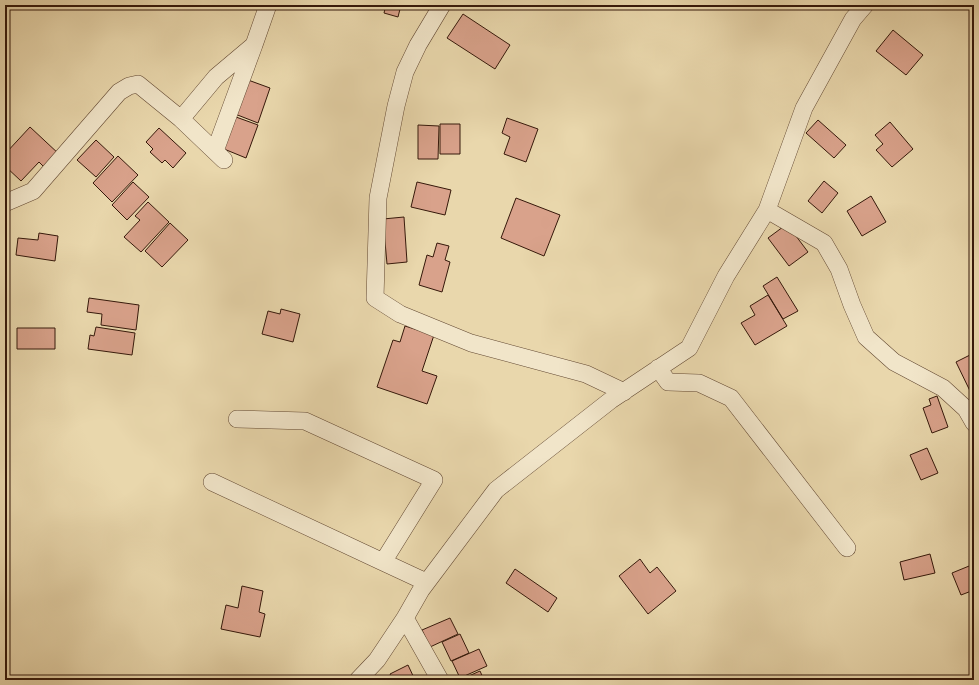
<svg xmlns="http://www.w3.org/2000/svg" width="979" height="685" viewBox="0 0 979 685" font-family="'IM FELL English',serif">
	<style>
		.building { fill: #d9a28b; stroke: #35180a }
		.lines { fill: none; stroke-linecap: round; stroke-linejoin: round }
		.street-casing { stroke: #624832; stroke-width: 18 }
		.street { stroke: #f1e5c9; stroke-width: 17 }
	</style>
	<rect width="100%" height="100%" fill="#e9d7ac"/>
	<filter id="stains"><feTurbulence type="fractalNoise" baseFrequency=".005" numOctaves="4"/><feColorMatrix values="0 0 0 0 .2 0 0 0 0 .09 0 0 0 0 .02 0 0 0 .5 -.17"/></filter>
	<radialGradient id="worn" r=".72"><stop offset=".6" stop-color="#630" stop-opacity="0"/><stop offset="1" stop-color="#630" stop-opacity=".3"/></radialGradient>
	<path class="building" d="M386,5h15l-3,12 -14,-4z
		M463,14l47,31 -15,24 -48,-31z
		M893,30l30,25 -17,20 -30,-24z
		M248,80l22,8 -12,35 -23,-9z
		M236,117l22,8 -12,33 -22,-9z
		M507,118l31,11 -12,33 -22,-8 6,-17 -8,-4z
		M818,120l28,25 -12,13 -28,-25z
		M890,122l23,27 -21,18 -16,-17 7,-6 -8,-9z
		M440,124h20v30h-20z
		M418,125l21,1 -1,33h-20z
		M30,127l30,28 -14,14 -7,-7 -18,19 -16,-15v-12z
		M159,128l27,25 -13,15 -8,-8 -3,3 -12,-11 3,-3 -7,-7z
		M96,140l18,17 -18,20 -19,-17z
		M118,156l20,19 -26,27 -19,-19z
		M824,181l14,12 -16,20 -14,-12z
		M133,182l16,15 -22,23 -15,-15z
		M417,182l34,8 -6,25 -34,-8z
		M871,196l15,26 -24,14 -15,-25z
		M516,198l44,17 -16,41 -43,-18z
		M148,202l21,20 -28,30 -17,-15 16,-17 -5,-4z
		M404,217l3,45 -20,2 -4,-45z
		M170,223l18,17 -26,27 -17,-16z
		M787,224l21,28 -19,14 -21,-28z
		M39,233l19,3 -3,25 -39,-6 2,-17 20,2z
		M437,243l12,3 -4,14 5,2 -8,30 -23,-7 8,-30 6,2z
		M777,277l21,34 -15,8 -20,-33z
		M768,295l19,31 -32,19 -14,-22 14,-8 -5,-9z
		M89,298l50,7 -3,25 -35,-5 1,-11 -15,-2z
		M281,309l19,5 -7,28 -31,-8 6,-23 12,3z
		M405,326l29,9 -12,36 15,5 -10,28 -50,-17 16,-47 7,2z
		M96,327l39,6 -3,22 -44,-6 2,-14 4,1z
		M17,328h38v21h-38z
		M974,353v39l-3,1 -15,-31z
		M937,396l11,31 -16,6 -9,-25 8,-3 -2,-6z
		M927,448l11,25 -17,7 -11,-25z
		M930,554l5,19 -31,7 -4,-18z
		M640,559l10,14 7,-6 19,24 -28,23 -29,-38z
		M974,564v26l-13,5 -9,-22z
		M515,569l42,29 -9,14 -42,-29z
		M242,586l21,5 -4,21 6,2 -5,23 -39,-8 5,-24 12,3z
		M450,618l8,16 -28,13 -8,-17z
		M460,634l9,19 -18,8 -9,-19z
		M479,649l8,17 -27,12 -8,-17z
		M408,665l7,15h-22l-3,-6z
		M480,671l4,9h-21l-1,-1z"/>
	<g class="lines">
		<defs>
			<path id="street" d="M442,5l-24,40 -13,27 -9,34 -18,92 -3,100 25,16 71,29 115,31 38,18
				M181,119l35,-42 38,-32 14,-40
				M215,151l39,-106
				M5,203l28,-12 86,-99 10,-6 9,-2 43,35 43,41
				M767,210l57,33 15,26 13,36 14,32 28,25 49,26 23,21 8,14
				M658,368l10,14 31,1 32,15 116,150
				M237,419l68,2 129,59 -51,82 43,20
				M212,482l171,80
				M405,618l35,62
				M358,680l19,-20 28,-42 16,-28 75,-100 115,-90 78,-52 37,-72 41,-66 37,-102 49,-89 12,-14"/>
		</defs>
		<use href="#street" class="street-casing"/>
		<use href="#street" class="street"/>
	</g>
	<rect width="979" height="685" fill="none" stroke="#e9d7ac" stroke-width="20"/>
	<rect x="6" y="6" width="967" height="673" fill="none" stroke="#35180a" stroke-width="2"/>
	<rect x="10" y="10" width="959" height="665" fill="none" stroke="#35180a"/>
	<rect width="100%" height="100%" filter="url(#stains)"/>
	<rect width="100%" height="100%" fill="url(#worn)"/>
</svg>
